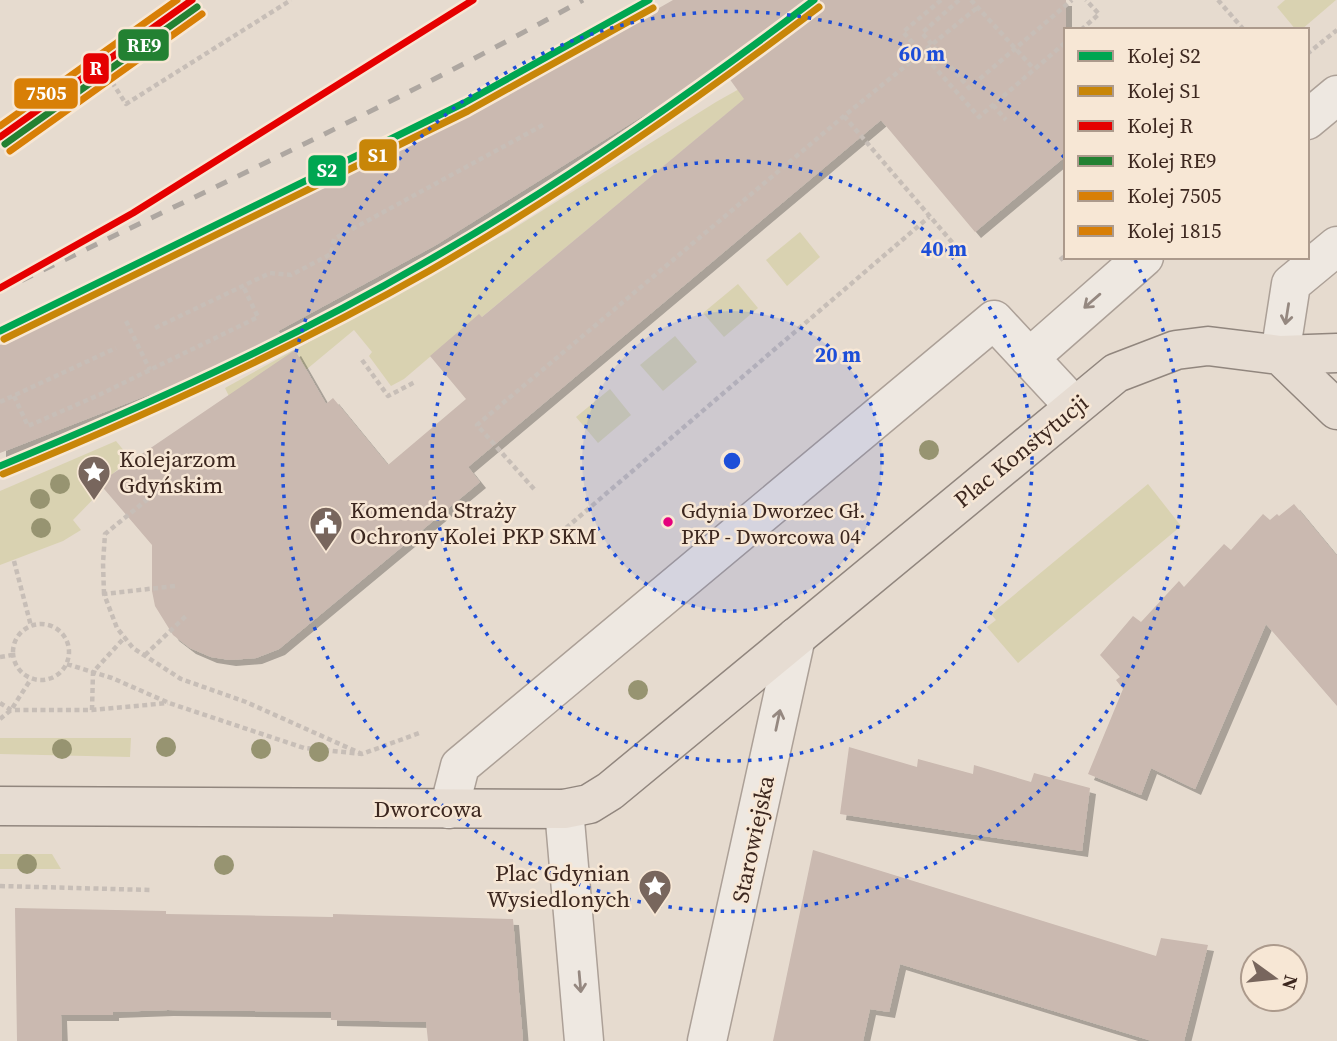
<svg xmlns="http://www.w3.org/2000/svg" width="1337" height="1041" viewBox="0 0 1337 1041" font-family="'Source Serif 4',serif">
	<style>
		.green { fill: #d9d2b1 }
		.building { fill: #cab9b0; filter: url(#shadow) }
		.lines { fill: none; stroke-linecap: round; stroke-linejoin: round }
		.minor-casing { stroke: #aca097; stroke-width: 41 }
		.major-casing { stroke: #91867e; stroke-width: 41 }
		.path { stroke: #c7beb7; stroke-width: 4.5; stroke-dasharray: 5 3.5; stroke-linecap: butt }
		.minor { stroke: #eee8e1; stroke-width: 38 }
		.major { stroke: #e6dcd2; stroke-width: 38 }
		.rail { stroke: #aea7a1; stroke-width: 5; stroke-dasharray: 12 12; stroke-linecap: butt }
		.rail-1-casing { stroke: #f7e7d5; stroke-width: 12 }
		.rail-2-casing { stroke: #f7e7d5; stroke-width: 12 }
		.rail-3-casing { stroke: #f7e7d5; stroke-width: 12 }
		.rail-4-casing { stroke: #f7e7d5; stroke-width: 12 }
		.rail-5-casing { stroke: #f7e7d5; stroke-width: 12 }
		.rail-6-casing { stroke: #f7e7d5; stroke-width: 12 }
		.rail-1 { stroke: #00a651; stroke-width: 7 }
		.rail-2 { stroke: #c88608; stroke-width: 7 }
		.rail-3 { stroke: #e50000; stroke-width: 7 }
		.rail-4 { stroke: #238132; stroke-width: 7 }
		.rail-5 { stroke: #d87f06; stroke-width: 7 }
		.rail-6 { stroke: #d87f06; stroke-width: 7 }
		.tree { fill: #979471 }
		.oneway { stroke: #958880 }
		.ring { fill: none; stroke: #1d4ed8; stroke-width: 3.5; stroke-dasharray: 3.5 7 }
		.bus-dot { fill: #e5007d; stroke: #f7e7d5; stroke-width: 2.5 }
		.labels { text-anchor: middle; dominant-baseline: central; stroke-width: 5; stroke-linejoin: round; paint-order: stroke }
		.bus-label { font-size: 21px; fill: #3c271f; stroke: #f7e7d5; text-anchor: start }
		.street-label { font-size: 23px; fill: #3c271f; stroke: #f7e7d5 }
		.poi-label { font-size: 23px; fill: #3c271f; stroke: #f7e7d5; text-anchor: start }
		.centre { fill: #1d4ed8; stroke: #f7e7d5; stroke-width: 3.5 }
		.ring-label { font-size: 21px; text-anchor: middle; font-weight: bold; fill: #1d4ed8; stroke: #f7e7d5; stroke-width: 5; stroke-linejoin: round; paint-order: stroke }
		.line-badge { stroke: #f7e7d5; stroke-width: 2.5 }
		.badge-label { font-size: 19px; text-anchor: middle; font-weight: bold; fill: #fff }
	</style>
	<defs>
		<filter id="shadow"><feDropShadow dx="6" dy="6" stdDeviation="0" flood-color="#0004"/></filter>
	</defs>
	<rect width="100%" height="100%" fill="#e6dbcf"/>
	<path class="green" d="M1285,0h51l-35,30h-5l-19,-23z
		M773,70l4,2 -295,245 -3,-2 -75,64 -13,7 -22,-30 3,-4 -18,-22 -112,93 -17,-35 283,-156 208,-130z
		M800,232l20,25 -33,29 -21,-26z
		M738,284l20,24 -34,29 -21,-24z
		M675,336l22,26 -34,29 -23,-26z
		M610,389l21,26 -33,28 -22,-26z
		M116,441l14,17 -28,26 -3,-1 4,6 -30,31 8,10 -18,11 -63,24v-74z
		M1148,484l33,42 -163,137 -31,-36 9,-7 -5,-6z
		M0,738h131l-1,19 -130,-3z
		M0,854h52l9,15h-61z"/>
	<path class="building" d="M673,0h393v156l-91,76 -94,-112 -413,347 12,15 -201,167 -23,9 -26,2 -19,-3 -21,-9 -17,-13 -18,-29 -3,-15v-46l-53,-62 196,-133 31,54 7,-6 55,67 78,-66 -36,-43 49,-42 3,3 262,-218 -23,-32 -285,178 -158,86 8,10 -286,112v-108l342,-166 203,-106z
		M1294,504l43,52v150l-71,-82 -71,165 -44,-21 -10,27 -53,-21 35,-85 -7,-9 4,-3 -20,-22 33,-39 8,6 38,-41 5,6 40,-43 7,6 32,-36 7,6 7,-6 2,2z
		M849,747l68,20 1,-8 55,15 1,-9 57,17 3,-9 56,15 -8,63 -242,-37z
		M813,850l343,106 5,-18 47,7 -24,96h-32l-252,-77 -11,48 -19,-3 -7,32h-90z
		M15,908l151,3v3l167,3v-3l180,5 10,122h-95l-2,-19 -95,-2v-8l-163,-2 -55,2v3h-52l1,26h-45z"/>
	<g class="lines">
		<defs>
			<path id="minor" d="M1307,120l30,-25
				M1280,355l11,-71 46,-38
				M1029,358l115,-101
				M449,809l11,-43 534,-446 80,86
				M564,809l20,232
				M707,1041l89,-404"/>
			<path id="major" d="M1280,355l57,55
				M0,806l564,3 25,-5 21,-13 506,-418 60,-23 32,-4 72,9 57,-2"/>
		</defs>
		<use href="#minor" class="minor-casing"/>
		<use href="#major" class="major-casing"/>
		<path class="path" d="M941,0l-38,32 76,85 87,-75
			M959,0l-37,33 47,55 103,-88
			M971,0l63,69
			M1218,0l26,30
			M1081,30l18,-16 -13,-14
			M1307,54l30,-24
			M112,82l14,22 165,-104
			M993,105l13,15
			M844,116l119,139
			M1060,260l6,-5
			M126,321l24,49
			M155,328l115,-55 21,2 40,-21 3,-15 209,-114
			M362,360l26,36 27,-14
			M14,396l14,30 73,-32 157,-77 -15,-31
			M0,402l116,-54
			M534,489l-57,-64 367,-309 134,-109
			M566,528l363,-311
			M14,561l17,65
			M175,586l-71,8 13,34 16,20 48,31 65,23 116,52
			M104,594l-1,-31 2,-29 44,-36
			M13 652a28 28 0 1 1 56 0a28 28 0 1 1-56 0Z
			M145,655l42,-40
			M0,657l12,-2
			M67,664l45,14 57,25 135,45 58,6 60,-22
			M0,703l11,7h81l76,-7
			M92,710l1,-38 32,-35
			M0,719l11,-9 20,-31
			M0,886l151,4"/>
		<use href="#minor" class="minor"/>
		<use href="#major" class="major"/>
		<path class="rail" d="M0,291c195,-95 393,-186 583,-291"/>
		<defs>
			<path id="rail-1" d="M0,331l464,-228 185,-103
				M0,466c145,-60 288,-124 424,-203 137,-78 265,-168 390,-263"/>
			<path id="rail-2" d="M4,339l464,-228 185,-103
				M3,474c146,-60 289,-125 426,-203 137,-79 265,-169 390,-264"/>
			<path id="rail-3" d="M0,137l192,-137
				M0,288l133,-75 340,-213"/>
			<path id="rail-4" d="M5,144l192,-137"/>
			<path id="rail-5" d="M0,126l177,-126"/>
			<path id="rail-6" d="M10,151l192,-137"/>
		</defs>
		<use href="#rail-1" class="rail-1-casing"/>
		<use href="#rail-2" class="rail-2-casing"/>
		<use href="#rail-3" class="rail-3-casing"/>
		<use href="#rail-4" class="rail-4-casing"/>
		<use href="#rail-5" class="rail-5-casing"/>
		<use href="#rail-6" class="rail-6-casing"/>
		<use href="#rail-1" class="rail-1"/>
		<use href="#rail-2" class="rail-2"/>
		<use href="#rail-3" class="rail-3"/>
		<use href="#rail-4" class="rail-4"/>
		<use href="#rail-5" class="rail-5"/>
		<use href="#rail-6" class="rail-6"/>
	</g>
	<g class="tree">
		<circle cx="929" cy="450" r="10"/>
		<circle cx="60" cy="484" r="10"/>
		<circle cx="40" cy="499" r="10"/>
		<circle cx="41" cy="528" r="10"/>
		<circle cx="638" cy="690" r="10"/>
		<circle cx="166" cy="747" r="10"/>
		<circle cx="62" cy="749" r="10"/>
		<circle cx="261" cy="749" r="10"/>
		<circle cx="319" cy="752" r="10"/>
		<circle cx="27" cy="864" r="10"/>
		<circle cx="224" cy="865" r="10"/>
	</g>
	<defs><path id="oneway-shaft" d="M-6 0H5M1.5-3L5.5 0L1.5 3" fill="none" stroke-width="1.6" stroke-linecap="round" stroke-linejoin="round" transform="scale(1.75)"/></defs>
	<g class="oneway">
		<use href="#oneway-shaft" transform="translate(1092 301) rotate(139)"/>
		<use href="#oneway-shaft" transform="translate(1287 314) rotate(99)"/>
		<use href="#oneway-shaft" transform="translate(778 720) rotate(-78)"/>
		<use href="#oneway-shaft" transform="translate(580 982) rotate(85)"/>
	</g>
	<circle cx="732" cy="461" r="150" fill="#1d4ed8" fill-opacity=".12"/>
	<g class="ring">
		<circle cx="732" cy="461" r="150"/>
		<circle cx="732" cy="461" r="300"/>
		<path d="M1135 260A450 450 0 1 1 1064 157"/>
	</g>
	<defs>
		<symbol id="sight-pin" viewBox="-11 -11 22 30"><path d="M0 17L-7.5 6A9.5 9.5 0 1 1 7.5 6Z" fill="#78665d" stroke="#f7e7d5"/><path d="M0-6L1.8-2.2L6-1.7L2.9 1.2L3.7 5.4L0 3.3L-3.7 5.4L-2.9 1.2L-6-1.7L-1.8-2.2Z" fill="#fff"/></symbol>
		<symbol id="civic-pin" viewBox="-11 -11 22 30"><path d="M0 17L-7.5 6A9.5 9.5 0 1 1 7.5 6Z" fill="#78665d" stroke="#f7e7d5"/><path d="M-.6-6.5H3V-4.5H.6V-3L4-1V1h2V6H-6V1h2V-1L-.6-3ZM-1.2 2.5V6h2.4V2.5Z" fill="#fff"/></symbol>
	</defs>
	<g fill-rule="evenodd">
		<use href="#sight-pin" x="75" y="453" width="38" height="52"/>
		<use href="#civic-pin" x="307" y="504" width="38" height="52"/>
		<use href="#sight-pin" x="636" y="867" width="38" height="52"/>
	</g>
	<circle class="bus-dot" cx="668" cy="522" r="6"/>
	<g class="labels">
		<g class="bus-label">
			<text x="681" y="510">Gdynia Dworzec Gł.<tspan x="681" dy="26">PKP - Dworcowa 04</tspan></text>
		</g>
		<g class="street-label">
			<text transform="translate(1021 451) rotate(-39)">Plac Konstytucji</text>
			<text x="428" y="809">Dworcowa</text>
			<text transform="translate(753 839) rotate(-78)">Starowiejska</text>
		</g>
		<g class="poi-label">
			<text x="119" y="459">Kolejarzom<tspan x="119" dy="26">Gdyńskim</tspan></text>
			<text x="350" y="510">Komenda Straży<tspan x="350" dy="26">Ochrony Kolei PKP SKM</tspan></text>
			<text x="630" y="873" text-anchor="end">Plac Gdynian<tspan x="630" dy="26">Wysiedlonych</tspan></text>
		</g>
	</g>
	<circle cx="732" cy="461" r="10" class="centre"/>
	<g class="ring-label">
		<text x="922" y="61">60 m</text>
		<text x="944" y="256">40 m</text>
		<text x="838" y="362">20 m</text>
	</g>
	<g class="line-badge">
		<rect x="117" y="28" width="53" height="34" rx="7" fill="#238132"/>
		<rect x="82" y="52" width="28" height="33" rx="7" fill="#e50000"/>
		<rect x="13" y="77" width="66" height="33" rx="7" fill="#d87f06"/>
		<rect x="358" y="138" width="40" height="34" rx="7" fill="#c88608"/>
		<rect x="307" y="154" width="40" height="33" rx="7" fill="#00a651"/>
	</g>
	<g class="badge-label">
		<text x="144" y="52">RE9</text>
		<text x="96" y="75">R</text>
		<text x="46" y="100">7505</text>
		<text x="378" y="162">S1</text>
		<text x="327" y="177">S2</text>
	</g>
	<rect x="1064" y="28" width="245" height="231" fill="#f7e7d5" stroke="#ac9a8c" stroke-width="2"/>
	<rect x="1078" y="51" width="35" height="10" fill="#00a651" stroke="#ac9a8c" stroke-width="2"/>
	<text x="1127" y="63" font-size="21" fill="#3c271f">Kolej S2</text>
	<rect x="1078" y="86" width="35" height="10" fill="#c88608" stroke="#ac9a8c" stroke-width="2"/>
	<text x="1127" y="98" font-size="21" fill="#3c271f">Kolej S1</text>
	<rect x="1078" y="121" width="35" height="10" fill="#e50000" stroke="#ac9a8c" stroke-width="2"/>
	<text x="1127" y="133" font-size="21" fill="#3c271f">Kolej R</text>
	<rect x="1078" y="156" width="35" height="10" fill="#238132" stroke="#ac9a8c" stroke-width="2"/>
	<text x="1127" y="168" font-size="21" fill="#3c271f">Kolej RE9</text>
	<rect x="1078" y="191" width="35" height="10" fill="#d87f06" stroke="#ac9a8c" stroke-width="2"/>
	<text x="1127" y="203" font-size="21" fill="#3c271f">Kolej 7505</text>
	<rect x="1078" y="226" width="35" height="10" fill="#d87f06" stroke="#ac9a8c" stroke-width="2"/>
	<text x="1127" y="238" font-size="21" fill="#3c271f">Kolej 1815</text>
	<g transform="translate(1274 978) rotate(105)"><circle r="33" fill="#f7e7d5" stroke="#ac9a8c" stroke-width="2"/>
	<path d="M0-5L12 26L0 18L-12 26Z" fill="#78665d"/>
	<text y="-10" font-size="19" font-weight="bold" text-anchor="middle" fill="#3c271f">N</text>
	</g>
</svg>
